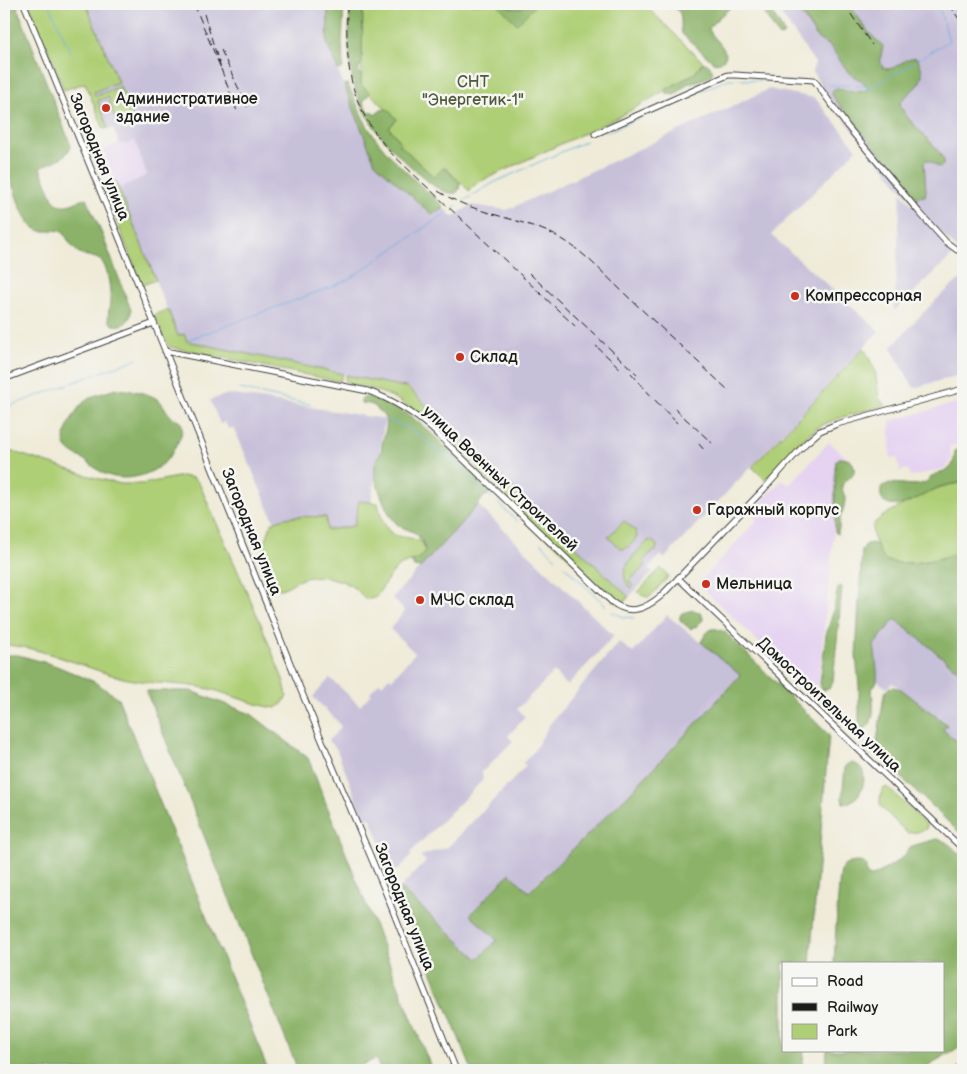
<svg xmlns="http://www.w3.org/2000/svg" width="967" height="1074" viewBox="0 0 967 1074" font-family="'Balsamiq Sans',sans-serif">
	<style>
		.built { fill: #e5d3f1 }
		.industrial { fill: #c7c0d9 }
		.green { fill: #afcf76; stroke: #667649 }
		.forest { fill: #8bb267; stroke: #546742 }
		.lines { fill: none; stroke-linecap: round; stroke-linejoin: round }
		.stream { stroke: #69afdf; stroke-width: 1 }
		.minor-casing { stroke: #3c3b38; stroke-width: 7 }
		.major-casing { stroke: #3c3b38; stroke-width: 8 }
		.minor { stroke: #fff; stroke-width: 5 }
		.major { stroke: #fff; stroke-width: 6 }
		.rail { stroke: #1c1c1c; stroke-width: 1; stroke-dasharray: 8 4; stroke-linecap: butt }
		.poi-dot { fill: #c8321e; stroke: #f6f6f2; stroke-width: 2 }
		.labels { text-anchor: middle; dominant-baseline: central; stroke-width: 5; stroke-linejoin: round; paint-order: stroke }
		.park-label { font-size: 16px; fill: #4f5b3c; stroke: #f6f6f2 }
		.poi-label { font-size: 16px; fill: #1c1c1c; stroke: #f6f6f2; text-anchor: start }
		.street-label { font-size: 16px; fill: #1c1c1c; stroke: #f6f6f2 }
	</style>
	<rect width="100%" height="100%" fill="#f6f6f2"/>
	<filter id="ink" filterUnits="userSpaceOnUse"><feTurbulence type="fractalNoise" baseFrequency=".02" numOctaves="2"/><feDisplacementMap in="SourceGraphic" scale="10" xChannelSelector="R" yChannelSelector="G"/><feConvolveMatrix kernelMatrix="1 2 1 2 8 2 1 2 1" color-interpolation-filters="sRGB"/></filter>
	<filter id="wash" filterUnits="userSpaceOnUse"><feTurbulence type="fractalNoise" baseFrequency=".0096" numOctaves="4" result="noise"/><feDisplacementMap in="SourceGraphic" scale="20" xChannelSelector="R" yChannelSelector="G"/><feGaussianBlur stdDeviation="1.12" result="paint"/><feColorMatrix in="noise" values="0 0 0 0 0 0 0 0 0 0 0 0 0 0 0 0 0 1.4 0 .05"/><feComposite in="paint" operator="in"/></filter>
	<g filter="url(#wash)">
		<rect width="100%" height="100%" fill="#efebd8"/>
		<path class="built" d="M135,141l12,34 -29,14 -15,-39 16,-7 1,2 4,-2 1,2z
			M963,401v43l-14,2 3,14h-3l1,4 -4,2v2l-36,9 -2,-8 -8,2 -3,-14 -7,1v-37z
			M829,442l17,15 -11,50h-1l2,4 -19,187 -119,-114 59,-64 -6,-7 31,-33 7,5z"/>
		<path class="industrial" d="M59,4h267l2,4 -1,35 48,120 55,51 14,-5 9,8 18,-12 36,5 262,-121 46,9 42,51 -86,86 108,96 -215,228 -3,-4 -4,4 -8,9 4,4 -24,25 -222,-211 -2,1 -218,-46 -3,-7 -6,2 -60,-147 29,-14 -12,-34 -10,4 -1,-2 -4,2 -7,-17 -4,2z
			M774,4h189v243l-6,2 -33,-33 -72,-87 -23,-30 -17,-28 3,-8z
			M901,192l28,33 26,28 -61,58z
			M963,277v97l-49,14 -23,-40 25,-28 26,-26z
			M228,394l157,25 -14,83 -12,-1 -5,25 -28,4v-12h-36l-16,3 -40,-93 -6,1 -3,-7 -5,2 -10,-24z
			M478,505l136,131 -47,50 -13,-14 -37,37 8,8 -17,19 5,5 -31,31 1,8 -73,73 2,2 -14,15 -6,1 -22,-54 -6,2 -28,-71 -8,-7 13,-14 -3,-5 -25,-25 17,-19 30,28 11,-12 -1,-2 10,-10 2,3 7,-8 3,2 23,-26 -25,-24 15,-18 -13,-13z
			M667,615l73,59 -34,39 -75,79 -103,100 -18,-18 -40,41 27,25 -19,19 -78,-71 26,-27 -6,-5 28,-9 78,-81 -3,-3 11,-12 15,-26 70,-83 14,11z
			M895,619l68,55v72l-20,-16 3,-5 -53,-42 -6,5 -10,-7 -3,-36z"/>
		<path class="green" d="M29,4h57l32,78 -24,10 2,4 24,-10 12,30 -3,4 -9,5 -2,-5 -2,1 -7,-20 1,-1 -2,-3 -10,4 10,27 -4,1 -19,-46 -21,7z
			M363,4h134l20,20 20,-20h107l59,58 -8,11 -74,43 -144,67 -8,8 -24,-24 -11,11 -35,-34 2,-2 -13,-14 9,-9 -36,-34z
			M115,180l41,100 -14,5 -40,-100z
			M168,309l10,27 6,-2 3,7 156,33 -3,7h-4l-166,-34 -4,-4 -12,-28z
			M864,348l11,22 4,29 7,6c-20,6 -50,12 -67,22 -18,11 -38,37 -53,53l-14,-13z
			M346,375l59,12 1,-1 223,211 -9,8 -6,-4 -195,-187c-14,-11 -28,-19 -45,-24 -9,-3 -18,-4 -27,-7l-2,-3z
			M4,451h6l86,27 25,6h21l40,-8 11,2 6,5 62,141 23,58 3,14 -4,7 -7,5c-23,-3 -44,-13 -66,-19 -32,-7 -64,-4 -95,-13 -34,-10 -77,-30 -111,-31z
			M963,483v67c-6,2 -11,5 -18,7 -14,4 -43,9 -57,4 -8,-3 -9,-11 -12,-18 -3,-6 -5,-13 -2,-19 5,-9 55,-33 67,-37 7,-2 15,-4 22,-4z
			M359,501l19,2c3,12 6,30 20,33 9,2 16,2 24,6l3,9c-5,12 -17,9 -27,16 -9,8 -15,20 -22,30 -11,5 -12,0 -19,-7 -4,-3 -9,-6 -13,-8 -13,-5 -29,-8 -42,-3 -8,3 -14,8 -21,10 -6,0 -9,-4 -12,-9 -11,-18 -4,-39 3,-57 14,-9 37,-6 54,-6l1,13 27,-4z
			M624,521l11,9 2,6c-2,5 -8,12 -14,13l-3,-1 -12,-11z
			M651,540l6,5v3l-2,4 -2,-1 -10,10 3,4 -17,16 4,5 -2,2c-18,-17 5,-34 17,-47z
			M661,568l8,8 -19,21c-6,0 -8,-1 -12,-5z
			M887,787l38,36 2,3 -1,3 -9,3 -10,1 -26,-26c-2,-6 -1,-13 2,-18z"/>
		<path class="forest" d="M4,4h12l55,142c-4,13 -21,16 -31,22l14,33c10,9 21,1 32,-3l16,36 29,76c1,16 -19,20 -22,10 -2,-5 1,-13 1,-19 1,-9 -2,-31 -7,-38 -6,-8 -17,-5 -25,-11 -7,-5 -11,-15 -16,-21 -8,-2 -17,2 -24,-1 -18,-7 -23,-48 -34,-63z
			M326,4h18l-2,38 1,24 -1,3 -4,1 -11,-27 1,-35z
			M350,4h13l-1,59 -3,4 -1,5 3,3v10l9,8 -7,9 4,9 6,1 2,3 6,-5 6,-1 10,10 -8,9 12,14 -2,2 35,33 10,-10 16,15 -1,8 -3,3c-15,2 -28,-12 -39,-21 -29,-25 -58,-56 -65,-96 -4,-24 -3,-48 -2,-72z
			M497,4c7,0 13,4 20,4 7,0 12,-4 20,-4l-20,20z
			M667,4h67l-22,20 -3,5c4,10 15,15 17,27 -3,5 -7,8 -13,6l-31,-28c-3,-16 4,-23 -15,-30z
			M758,4h9l15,25 2,4 -2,3 -4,-1z
			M795,4h54l20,29 14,13 -3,14 3,8c13,5 22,-13 34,-10 13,24 -2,28 -17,44 0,15 37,41 44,59l-1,4 -3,2c-6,-1 -8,-7 -14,-7l-2,2 2,29 -1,5 -8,1 -5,-4 -78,-95 -2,-4 1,-4 3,-2c10,1 24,7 32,1 -4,-10 -11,-9 -19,-16l-19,-27 -12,-7z
			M703,62c7,3 14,9 6,15l-22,7 -12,11 -8,-1 -2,-4 30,-17z
			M346,84l2,1c7,14 12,29 20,42 19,31 49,54 74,78l2,4 -13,5 -56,-51 -31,-78z
			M116,389c14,1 33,3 44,12 5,5 6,11 11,15 3,4 9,3 11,9 3,7 -7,22 -10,28 -13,21 -44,31 -67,21 -7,-3 -13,-9 -19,-13 -7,-5 -17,-8 -21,-16 -5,-10 13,-41 23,-46 8,-5 19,-7 28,-10z
			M366,397c34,1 73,44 97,66 9,9 20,17 27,27l-1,4 -6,3 -5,8 -58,63 -6,-1 -3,-6c18,-3 17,-16 5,-27 -6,-5 -14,-5 -20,-11 -6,-6 -9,-13 -12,-20 -4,-11 -11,-25 -9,-37 0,-5 4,-9 6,-14 1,-5 1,-11 3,-15 3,-11 5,-17 -4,-25 -3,-2 -4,-6 -8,-7 -4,-2 -8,-1 -11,-2v-4z
			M959,448h4v35c-8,0 -15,2 -23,4 -13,5 -45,28 -57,14 -3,-5 -3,-10 -1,-15 13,-6 26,1 39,-2 6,-1 9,-6 13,-9 7,-4 17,-4 19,-12 2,-4 1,-9 2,-12z
			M839,458c5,0 12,1 14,6 5,11 -6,14 -10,20 -3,3 2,11 2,15 0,7 -3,13 -5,19 -1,6 0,11 -3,16l-2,-3v-63l1,-7z
			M872,543l5,2c1,3 2,8 4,11 8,13 52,5 64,1 6,-2 12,-5 18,-7v124l-68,-55 -21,26c1,8 4,29 3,36 -1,4 -5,5 -5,10 1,12 5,33 -10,39l-2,-4 -1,-3v-37l-3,-30 6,-106 4,-6z
			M841,586l1,2 -9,93 -4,8 -6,1 -2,-2 -1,-5 6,-48 7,-23 5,-24z
			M693,610c6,2 10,3 10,10l-6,6 -7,3 -10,-9v-4l2,-3z
			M712,629h5l8,3 104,103 -19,228h-27v87h21l-2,20h-330l-74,-180 2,-2 78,71 19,-19 -27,-25 40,-42 19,19 102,-100 75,-79 34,-38 -39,-33c3,-5 5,-10 11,-13z
			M4,655h14l36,10 41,17 23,16 150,372h-264z
			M893,687l8,2 46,36 -4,5 20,16v90l-84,-80 -3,-8 8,-53c2,-5 4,-7 9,-8z
			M146,691h45l60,23 57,44 124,312h-52l-4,-11 -27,11h-51z
			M850,763c24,1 14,41 -7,40l-1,-5 3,-30 2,-3z
			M936,839c11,0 20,12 27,19v187l-43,25h-94l1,-20h116v-87h-109c1,-13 4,-89 8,-95 5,-6 16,-7 22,-5 4,4 0,9 4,13 1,0 2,0 4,0 5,-1 28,-16 32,-20 3,-4 3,-7 8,-10z"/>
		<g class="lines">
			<path class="stream" d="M49,4l22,50
				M830,85l44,1 75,-45 -11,-37
				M604,133l125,-54 82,4
				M462,202l31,-19 93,-42
				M453,208l4,-3
				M190,339l141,-52 18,-8 100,-68
				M240,389l71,16
				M4,408l133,-49
				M387,420l20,7 17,12 12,11 14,7 42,41
				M498,503l19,18
				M541,543l15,15
				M564,566l42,40
				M612,612l12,5 10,1"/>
		</g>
	</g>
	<g filter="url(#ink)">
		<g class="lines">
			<defs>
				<path id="minor" d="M24,4l130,319 148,370 81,193 73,184
					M595,134l133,-59h7l79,5 33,46 72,86 27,30 11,8 6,2
					M165,351l203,40c25,9 45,21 65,39l179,172c18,14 33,7 49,-6l103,-107 42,-46 14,-12 17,-7 126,-35
					M4,379l150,-56
					M678,578l285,271"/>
				<path id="major" d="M956,1070l7,-5"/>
			</defs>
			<use href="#minor" class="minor-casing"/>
			<use href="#major" class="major-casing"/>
			<use href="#minor" class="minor"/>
			<use href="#major" class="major"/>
			<path class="rail" d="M194,4l27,65 -17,-55
				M347,4c-1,64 0,98 44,149l184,173
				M844,4l28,41
				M949,4l14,21
				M221,50l26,57
				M221,69l16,42
				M438,191c39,25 85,26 124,48 23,14 43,36 63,55 34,32 69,64 103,96
				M529,273l110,103
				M596,346l26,24
				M631,373l21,24 26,27
				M675,409l37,34
				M698,443l7,8"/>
		</g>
	</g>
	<g class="poi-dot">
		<circle cx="106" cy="108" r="5"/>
		<circle cx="795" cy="296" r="5"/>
		<circle cx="460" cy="357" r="5"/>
		<circle cx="697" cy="510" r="5"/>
		<circle cx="706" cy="584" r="5"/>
		<circle cx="420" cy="600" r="5"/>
	</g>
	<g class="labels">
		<g class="park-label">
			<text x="473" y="82">СНТ<tspan x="473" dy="18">"Энергетик-1"</tspan></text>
		</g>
		<g class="poi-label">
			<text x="116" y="99">Административное<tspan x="116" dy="18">здание</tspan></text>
			<text x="805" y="296">Компрессорная</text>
			<text x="470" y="357">Склад</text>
			<text x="707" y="510">Гаражный корпус</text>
			<text x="716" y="584">Мельница</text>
			<text x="430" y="600">МЧС склад</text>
		</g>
		<g class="street-label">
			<text transform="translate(99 157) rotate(68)">Загородная улица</text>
			<text transform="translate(500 479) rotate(43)">улица Военных Строителей</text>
			<text transform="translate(251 532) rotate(68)">Загородная улица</text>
			<text transform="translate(829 705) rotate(43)">Домостроительная улица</text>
			<text transform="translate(404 907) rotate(68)">Загородная улица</text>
		</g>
	</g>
	<rect width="967" height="1074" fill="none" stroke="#f6f6f2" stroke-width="20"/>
	<rect x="782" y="962" width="162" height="90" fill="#f6f6f2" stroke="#9f9f9c"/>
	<rect x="792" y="978" width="25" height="8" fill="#ffffff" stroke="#9f9f9c"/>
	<text x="827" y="986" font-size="15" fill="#1c1c1c">Road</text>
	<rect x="792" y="1003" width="25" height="8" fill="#1c1c1c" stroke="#9f9f9c"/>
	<text x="827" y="1012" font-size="15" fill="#1c1c1c">Railway</text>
	<rect x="792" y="1024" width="25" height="15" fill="#afcf76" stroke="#9f9f9c"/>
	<text x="827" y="1036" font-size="15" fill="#1c1c1c">Park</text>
</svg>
